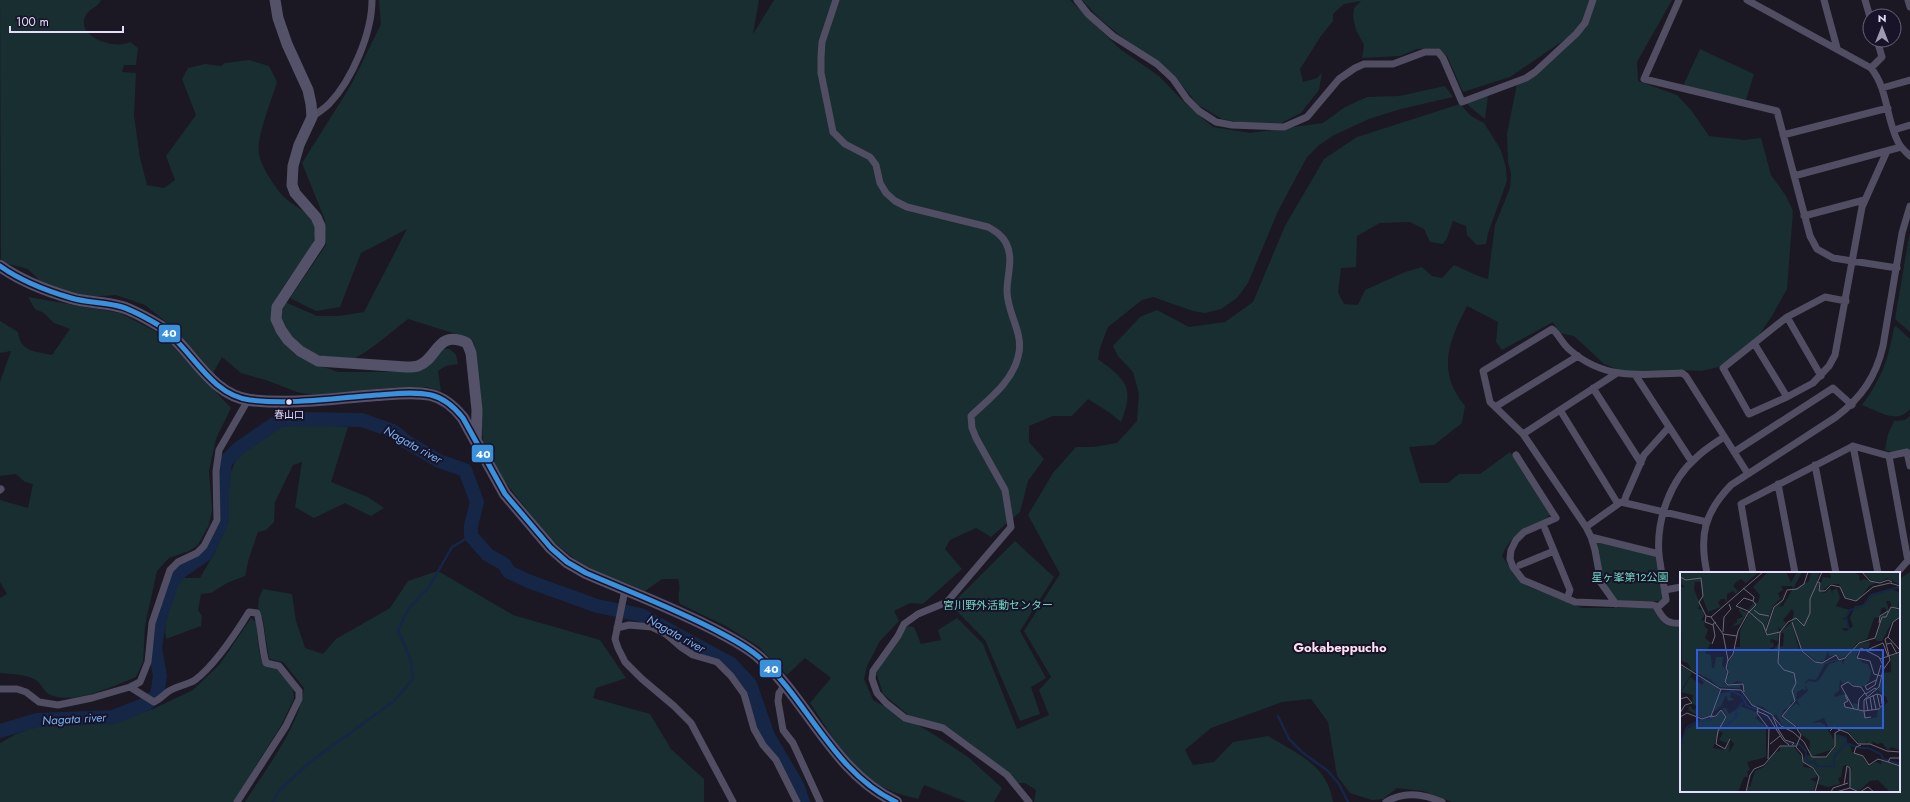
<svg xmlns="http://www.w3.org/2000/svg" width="1910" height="802" viewBox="0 0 1910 802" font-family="Jost,'Noto Sans JP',sans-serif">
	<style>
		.green { fill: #182e30 }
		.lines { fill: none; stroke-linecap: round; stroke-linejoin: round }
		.stream { stroke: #152647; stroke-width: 2.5 }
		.river { stroke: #152647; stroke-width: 14 }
		.street { stroke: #514e63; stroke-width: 7 }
		.secondary { stroke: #545269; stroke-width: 11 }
		.primary { stroke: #594f67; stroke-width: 12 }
		.bus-1-casing { stroke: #181328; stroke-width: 8 }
		.bus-1 { stroke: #3a90db; stroke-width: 5 }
		.bus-dot { fill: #e3defc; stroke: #181328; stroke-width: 1.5 }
		.labels { text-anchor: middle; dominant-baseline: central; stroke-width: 4; stroke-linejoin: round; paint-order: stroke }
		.bus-label { font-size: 10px; fill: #e3defc; stroke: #181328 }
		.park-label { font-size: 11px; fill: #6fd7c2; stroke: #181328 }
		.water-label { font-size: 12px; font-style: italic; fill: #75b2f2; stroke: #181328 }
		.quarter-label { font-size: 13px; font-weight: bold; fill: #fcdff0; stroke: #181328 }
		.inset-river { fill: none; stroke: #152647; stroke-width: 2 }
		.inset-road { fill: none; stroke: #6b677a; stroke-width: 1 }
		.view { fill: #315cdc; fill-opacity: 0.15; stroke: #315cdc; stroke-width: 2 }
		.inset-edge { fill: none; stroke: #e3defc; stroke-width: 2 }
		.line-badge { stroke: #181328; stroke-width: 1.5 }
		.badge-label { font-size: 11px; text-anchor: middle; font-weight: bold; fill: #fff }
	</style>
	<rect width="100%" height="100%" fill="#1b1823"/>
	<path class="green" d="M0,0h101c-3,7 -12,9 -15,15 -12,22 29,35 44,27l8,6 -2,17h-12l-2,7 14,1 -2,43 6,42 7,27 17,3 11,-8 -9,-24 30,-41 -14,-36 6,-11 17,-4 16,2 4,-3 24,-3 20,6 8,16c-5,17 -21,56 -18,72 2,13 17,35 26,44 17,16 39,15 27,47l-34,50 -6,12 7,30 15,17 21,10 23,8h67l36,-23h9l6,6 2,9 -12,2 -8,5 3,20 -15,-4h-24l-90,8 -15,-3 -31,-12 -25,-7 -19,-16 -9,16 -36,-42 -32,-26 -29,-10 -31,2 -43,-14 -14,-14 -27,-7z
		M379,0h380l-6,34 21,-34h296l50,49 39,27 26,27 28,24 37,6 73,-10 22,-16 22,-10 32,-1 46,-10 8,11 -52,12 -32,10 -35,16 -15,10 -12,12 -29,54 -30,72 -11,15 -16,11 -16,4 -12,-2 -40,-14 -11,3 -34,27 -8,21 -2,11c28,21 37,28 23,63l-11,-9 -22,-14 -16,17h-19l-24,10v16l15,17 -16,22 -8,31 -29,25 -15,-9 -26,12 -5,9 17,20 -39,35 -13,-1 -16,8 5,10 -19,20 -13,25 -3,13 9,21 57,32 38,25 34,31 -8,14h-27l-43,-17 -6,14c-11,-3 -25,-6 -35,-12 -34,-18 -52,-53 -73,-84l21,-25 -26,-20 -18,17 -28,-28 -33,-21 -46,-22c-4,-10 2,-12 -2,-25h-16l-17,12 -54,-22 -15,-9 -27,-22 -47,-60 -19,-36 -7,-91 -4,-12 -64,-20c-12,9 -47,40 -61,42 -20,1 -53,-15 -63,-33 -5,-9 -2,-18 1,-26l32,14h22l25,-4 43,-83 -46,24 -21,54 -24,4 -26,-13 36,-53 -1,-25 -23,-57 49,-78 30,-61z
		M1082,0h510l-5,17 -17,19 -60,41 -47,15 -16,-36 -10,-8 -20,1 -17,7 -38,2 2,-13 -8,-15 -3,-14 1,-8 7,-7 -17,3 -11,10v7l-12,15 -21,33 3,13 14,-4 5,-5 -3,17 -18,23 -20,10 -44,-1 -15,-3 -24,-14 -24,-30 -52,-38 -22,-18z
		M1597,0h75l-35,62 1,19 39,14 14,15 18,26 35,4 17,-2 10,37 15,21 7,15 -6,78 -15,27 -13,19 -40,32 -18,4 -19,-1 -33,3 -30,-3 -15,-6 -30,-28 -15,-3 -6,-11 -51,28 -6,-8 2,-20 -31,-16c-18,35 -31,65 -2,100l-3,17 -28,22 -25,2 11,36h28l11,-9h21l30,-22 40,62 -3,4c-22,11 -35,14 -45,38l11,16 14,14 55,22h68l6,2c3,12 12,19 25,17v164h218v-212l11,-7v230h-458l-29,-11 -26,-3 -14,11 -11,1 -22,-7 -13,-17 -9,-54 -17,-23 -29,3 -71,26 -26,22 8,15 21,-3 19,-20 35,-6c29,18 59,28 65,66h-299l2,-12 -11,-7h-7l-43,-36 -31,-22 -31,-6 -30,-25 -7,-22 31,-46 7,1 7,17 20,-4 -3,-10 19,-12 26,26 34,85 32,-14 -10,-25 12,-13 -27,-46 36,-57 -32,-59 25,-42 23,-26h17l24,-4 20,-22 2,-27 -6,-22 -15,-16 -5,-10 27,-29 17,-7 32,17 36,-5 28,-20 32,-76 39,-67 33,-22 103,-33 11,12 13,7 17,27 5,18 1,13 -19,52 -2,11 -9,1 -10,-10 -1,-9 -13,-5 -6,17 -4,6 -13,-2 -6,-13 -14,-7 -30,1 -23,13 -1,31 -15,1 -3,25 6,11 14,1 7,-15 40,-18 17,-5 10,9 10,2 12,-13c12,5 22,11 34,14l7,-54 15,-37 1,-14 -3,-12 -1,-28 10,-50 13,-5 56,-51z
		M1700,49l54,25 -8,26 -63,-14z
		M1488,96l-3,23 -15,-12 -3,-4z
		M1909,237h1v95l-15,-13z
		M28,297l92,16 35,18 14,11 62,66 -15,31 -7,32 3,39 -3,15 -11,20 -9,6 -20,7 -12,13 -12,55 -2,36 -7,15c-22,9 -63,28 -85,18 -7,-2 -9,-11 -15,-15 -10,-6 -25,-6 -36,-7v-75l7,-4 -7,-12v-82l28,8 5,-24 -8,-2 -9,-8 -16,2v-94l11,-31 -11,2v-32l18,11c2,20 17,19 34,23l18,-26 -16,-6 -10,-10 -9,-4z
		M1896,326l14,13v70c-14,16 -31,2 -48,-4 20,-27 26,-45 32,-77z
		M1910,416v35l-18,1 -7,-2 3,-16 6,-13 11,-1z
		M322,425l26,2 -17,55 37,15 16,11 -13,8 -26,-13 -31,15 -19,-11 7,-45 -9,3 -18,37 -1,20 -8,8 -8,2 -9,26 -4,18 -18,7 -16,10 -10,1 -3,16 4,6 -1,10 -35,13c-4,-21 7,-42 14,-61h20l15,-26 11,-36 2,-37 9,-22 46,-31z
		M1015,541l39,36 -34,54 26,47 -15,9 9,27 -20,7 -35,-81 -34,-35z
		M1598,542l56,14 2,2 7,41 -2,2 -41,1c-19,-9 -20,-40 -24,-58z
		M438,571l75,44 87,25 26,38 -30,10 -3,10 57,16 21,35 33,30v23h-459c21,-34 54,-74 59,-114l-21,-26 -14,-3 -6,-39 -5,-12 1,-10 4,-9 29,5 4,27 9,27 18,6 13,-15 54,-31 18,-27z
		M251,618l5,4 3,29 4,13 14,5 16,20 1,9 -12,26 -49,78h-233v-59l16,-9 23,-8 73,-3 41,-14 40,-19 27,-26z"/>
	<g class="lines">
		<path class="stream" d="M1278,716l11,23 13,13 26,19 11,13 9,18
			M273,802l6,-11 32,-30 82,-59 20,-23 -2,-18 -13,-31 11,-22 20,-21 23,-40 19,-11"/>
		<path class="river" d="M0,731l37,-11 76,-3 33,-13 11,-9 3,-19 -5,-28 4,-27 13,-39 8,-10 26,-18 16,-33v-29l3,-30 14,-14 41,-28 22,-1 60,1 31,11 12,10 34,20 26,9 12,32 -6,24v10l17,19 16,9 5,8 19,9 69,25 44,9 90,49 19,20 18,52 29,49 6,17"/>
		<path class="street" d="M836,0l-14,42 -1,15v16l12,59 12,12 25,13 6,8 4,18 6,10 9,8 12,6 81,20c7,4 14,8 18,16 8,15 1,32 1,48 0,23 18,43 11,66 -6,25 -29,42 -47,59l1,12 4,10 29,52 6,37 -64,75 -29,12 -14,10 -6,12 -25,35 -1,8 5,14 9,10 19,15 38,10 64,47 22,27
			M1077,0l11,14 25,22 44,28 16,15 14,20 12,12 17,11 16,3 52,2 23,-10 32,-38 16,-11 9,-4h29l32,-12h13l5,6 19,44 64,-24 9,-6 41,-38 9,-11 8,-23
			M1679,0l-35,79 133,32 33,125 7,13 16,9 64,10
			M1747,0l124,68c17,21 15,51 27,74 3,6 8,10 12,14
			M1824,0l13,48
			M1865,0l5,17
			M1908,0l2,7
			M1871,68l11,-11 -5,-17
			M1882,88l28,-8
			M312,117c5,-4 12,-8 17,-13 23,-24 43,-71 43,-104
			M1894,130l16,-5
			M1783,135l105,-27
			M1794,176l107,-29
			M1804,216l60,-16
			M1846,301l-21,-4 -38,20 -64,51 26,46 38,-17 26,-14 16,-17 6,-11 27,-148 25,-56
			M1787,317l34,59
			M1754,343l33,54
			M1636,376l56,86
			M1593,388l48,75
			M1495,407l83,-51
			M1560,410l58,94
			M1523,434l94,-61
			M1853,446l25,127
			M1734,452l99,-64 19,17
			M1516,455l40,63 -32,14 -8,8 -5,10 -1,9 3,8 10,13 52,22 78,3 3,1c6,12 11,19 25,17
			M1889,456l18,-4 3,14
			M1815,465l21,108
			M1778,484l17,89
			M0,490l1,-1
			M1624,503l2,-7 18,-41 25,-28
			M1586,527l35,-25 86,20
			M1545,529l25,61 -3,9
			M1591,537l68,17
			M1520,565l34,-14
			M1707,573c-8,-37 -3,-60 24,-88l105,-68c25,-19 40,-40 47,-71l19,-113 8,-27
			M1753,573l-12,-69 112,-58 36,10 19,105
			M1897,573l13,-15
			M625,590l-10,49 3,9 7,14 17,17 32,27 17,17 42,79
			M1665,590l16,-3
			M1616,604l-15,-21 -6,-33 -4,-13 -5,-10 -63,-93 -33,-32 -7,-31 69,-42c7,5 10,15 18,21 34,30 70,25 112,23l4,3 62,98
			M1657,608l9,-8c-2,-15 -5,-30 -7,-45 -3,-35 11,-75 38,-98 8,-8 18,-14 27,-20
			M617,628l12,-3 23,2 14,7 15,13 12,8 24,7 14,14 13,18 10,35 9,16 13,15 21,42
			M785,685l-6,8 -1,8 5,29 10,13 27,59
			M130,687l24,15c7,-3 9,-7 15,-11 8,-5 18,-6 26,-11 20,-15 41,-47 54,-68l8,1c5,16 4,33 9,50l13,3 20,25v8l-13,27 -49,76
			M0,689h17l9,3 13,10 19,3 34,-7 38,-11 10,-5 8,-20 4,-39 18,-53 8,-8 19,-9 7,-7 13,-26 -1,-49 3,-21 29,-50
			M1386,802c18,-11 38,-8 56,0"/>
		<path class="secondary" d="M275,0l3,18 9,26 21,46 3,14 1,13 -13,28 -6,21 -1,19 3,8 21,24 4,9v16l-43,65 -1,12 5,11 7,10 12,11 18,10 88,6c4,0 9,0 12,-1 20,-7 18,-37 49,-23l4,10 6,57 -1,32"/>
		<path class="primary" d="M0,266c21,15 47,25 71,32 17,5 35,4 51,9 13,4 26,12 38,19 31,21 49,69 90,74 41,5 86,-2 127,-5 17,-1 37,-4 54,0 13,3 24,13 32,23l42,76 46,54 16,14 19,11c44,19 90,36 133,59 13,7 29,15 41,26 49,44 73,114 136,144"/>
		<defs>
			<path id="bus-1" d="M0,266c21,15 47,25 71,32 17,5 35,4 51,9 13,4 26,12 38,19 31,21 49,69 90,74 41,5 86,-2 127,-5 17,-1 37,-4 54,0 13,3 24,13 32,23l42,76 46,54 16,14 19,11c44,19 90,36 133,59 13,7 29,15 41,26 49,44 73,114 136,144"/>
		</defs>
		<use href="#bus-1" class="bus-1-casing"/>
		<use href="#bus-1" class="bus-1"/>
	</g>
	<circle class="bus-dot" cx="289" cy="402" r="3.5"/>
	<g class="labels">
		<g class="bus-label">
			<text x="289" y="414">春山口</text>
		</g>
		<g class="park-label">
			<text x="1630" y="577">星ヶ峯第12公園</text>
			<text x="998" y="605">宮川野外活動センター</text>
		</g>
		<g class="water-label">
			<text transform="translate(413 445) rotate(29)">Nagata river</text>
			<text transform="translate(676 634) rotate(29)">Nagata river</text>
			<text transform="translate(74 719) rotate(-3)">Nagata river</text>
		</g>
		<g class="quarter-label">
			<text x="1340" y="647">Gokabeppucho</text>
		</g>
	</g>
	<g transform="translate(1680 572)">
		<rect width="220" height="220" fill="#1b1823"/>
		<path d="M0,0h79l-13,11 -5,-4 -5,3 -3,4 5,5 -2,3 -3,-3 -6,3v9l-2,-4h-4l-3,4 3,4 -13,5 -5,-13 -2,-17h-6l-1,7 6,15 -2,5 5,1 1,6 -3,4 3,1 -4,1 4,-1 1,6 3,2 -3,9 6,5 -6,10 6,2 1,13h2l2,-11h7l-1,8 6,8 -4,10 6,3 10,-2v4l-22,-1 -7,-7 -20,-10 -3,-7 -6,-2 -2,-74h5l-5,-4zM88,0h18l5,10 6,-10h5l-9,17 -1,-3h-11l2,4 -5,3 2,5 5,-5 -1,2 -11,11 -8,24 -17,-20 6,-8 4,1 2,-8 -7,-8zM131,0h9l-3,8 3,6 3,-9 8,1 -1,-6h23l6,3 1,6 4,-2 12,4 -7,3 -11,15 -13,-4 -6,-13h-8l-9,7 -4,-1 2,-4 -2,1v4l7,2 5,-5 4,9 -2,-6 5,-3 3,10 -4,8 13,4 -3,8h-5l6,2v8l-6,1 5,2 7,-5 -3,-8 5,-12 8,-1 11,-12 5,1 10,-5 11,3 -2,16 -6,-1 -2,-6h-4l3,9 -2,1 -2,-4 -4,2 -1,8 -6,1 -7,21 -10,4 -5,6 8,-6 10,-1 -1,5 -2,2 -6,-2 -5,9 7,7 5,1 3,7 -2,10 -5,5h-7l-9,-4 -5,2 -3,-4 -1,11 -5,3 1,3 9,-3 4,6 -5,4 3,3 9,2 -3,-6 6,1 1,4 -4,1 9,2 3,8 10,-2 1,-8 10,-7 -2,-5 -8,-7 5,-17 8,-1v-16l9,-3v97l-9,-3 -3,3 -6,-7 -5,1 -5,-3 1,4 -6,-2 -1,-3v3l-6,1 -13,-13 -19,-4 -4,-9 -12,5 8,-1 5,3 9,15v5l-3,5 -19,6 -3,-3 1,-12 -9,-7 -3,-7 -11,-7 8,7 -2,2 -10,-2 -7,-13 -2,2 -11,-9 -10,-2 -9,-12 -1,-10 -6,-2 -6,4 -6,-3 4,-8 -2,-8 7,-13v-6h6v-16l9,-18 14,12 3,10h4l9,-3 -1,9 -7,-2 -1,4 3,-1 1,5 -4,1 1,4 8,-9 1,4 3,-1 1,-12 -4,-2 12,-10 5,21 3,7 15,13 11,-1 12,-3v1l-13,4 -9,16 -7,-1 -4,3 1,9 -3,-2 -6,3 -1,8 -6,3 1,3 -7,4 -3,5 1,3 3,2 -3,-5 14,-12 4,3 -3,-6 11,-9 -3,-7 3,-3 8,1 3,-2 10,-16 13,-4 1,5 2,-7 5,-4 -11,5 -2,-4 -8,1 -1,-5 -4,10 -7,1 -15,-12 -10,-29 2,-8 -2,-4 -9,11 3,3 -5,7 -3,-4 1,6 -11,3 -2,-4 8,-23 10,-9 -5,8 4,-1 9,-16 17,-9zM183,0h37v13l-13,-7 -6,4 -10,-2zM61,34l1,5 6,1 -8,12 -9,3 6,-5v-3l6,-2 -4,-7zM211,36l9,2v6l-8,6 -10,19h-5l-2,-2 7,-24zM0,93l12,8 -12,19zM10,105l12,8 2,-3 -4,-3 9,2 11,9 -10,26 -8,2 -14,-8 2,-5 3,5 5,-2 -6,-5 1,-8 -12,-3zM45,120h6l-1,5 5,3 -7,1 -2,-6 -5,11 -8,6 7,-17zM60,134l16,6 2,4 -3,2 11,8v31l-19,5 3,8 -3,2 1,5h-4l-6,15h-58v-46l5,-16 14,-8 17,-5 6,-7 4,7 -9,20 -4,11 12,2 5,-8 -1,11 5,-9 -4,-5 -3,4 -8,-3 4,-7 -4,-2 8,-14 -5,-9h4l3,6zM155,162l11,4 -1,5 5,1 2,8 10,4 7,10 7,-4 5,2 1,-3 18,5v26h-10l-12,-12 -8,1 -10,9 -8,-1 -3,-9 3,-12 -6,-3 -3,1 -2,11 -3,1 2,6 -12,3 -10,-3 1,-8 -4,-7 -11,-7 -1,-5 5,-2 17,3 10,-12zM113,174l8,10 3,11 7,1 5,5 1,4 -7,2 6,3 -2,10h-68l2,-6 2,1 5,-16 9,-4 11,-15 5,-1v-4z" fill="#182e30"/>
		<path class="inset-river" d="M169,59l-3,-14 4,-7 13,-4 8,-11 28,-8M35,134l6,-12 11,-3 10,5 5,10 12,4M83,140l9,9M43,157l14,-13 -1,-5 7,-9M157,163l9,3v5M107,171l12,1 6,6 3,13 6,-2 3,5h17v-9l12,-14 14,5h8l13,6 2,5 17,5M0,173l7,-18 12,-6 12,-2 2,-4"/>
		<path class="inset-road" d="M182,0l8,9 10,2 8,-3 4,2M0,5l6,3 15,-2 2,18 -4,6 7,14 5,1M138,10l2,1 -1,8h6l6,-6 9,2 5,11 11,3 17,-14 17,-4 10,3M73,29l-9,-3 -8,8 12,5 15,13 4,11 13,-3 8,-10 8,-4 8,8 6,-13v-14l12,-27M74,38l5,4 10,2M26,44l-1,6 8,3M220,45l-7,5 -5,15 12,13M112,50l10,29 13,11 7,1 14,-8 3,5 6,-2 14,-15 16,-5 7,-21h4l5,-10 9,2M199,51l1,-7 8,-5M86,59l8,-24 9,-7 4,-10 10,-1 7,-5 4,-12M43,60l1,-15 7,-8 -2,-5M100,60l-2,31 6,7 10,3 2,10 -4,8 3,10 -13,15 13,10 6,9 -5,12 6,7 1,8 10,6 6,9 -4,15M43,62l14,2M32,72l3,-8 -2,-12 3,-2M207,72l4,-1 6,11M187,78l16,-7 5,13M200,87l20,-7M48,89l5,-7 5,-23 10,-18 8,-8 -3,-4 1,-4 -11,-9M0,92l40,25 21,1 11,15 19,9 10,12 12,6 11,10 8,15h14l9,-11v-13l5,-3 8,3 10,11h12l17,7 13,1M201,104l-7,-2 -4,-13 -13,-3 4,-10 18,9 5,10M196,108l-11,6 2,4 8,-5 6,-20M64,120l-1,-8 -15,1 -3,-3 3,-10 -2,-4 2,-8 -5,-26 -12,-17 52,-45M186,122l9,-6 2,2M197,122l3,13M165,123l3,6 -4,2 1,4 19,4M193,123l3,14M201,123l3,8 -5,6 -15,2v-11l15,-13 4,-17 7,-10 -5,-21 3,-2M190,125l2,13M0,127l7,-2 5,6 -7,2 -5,8M78,136l-1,5 12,16 -1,30M174,137l-13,-23 7,-4 5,4 8,1 6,9M178,137l1,-10 6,-6M77,139l11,5 15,24 6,5M184,139l1,7 6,-1M188,139l-2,-12 11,-5 4,1 1,9M0,145l7,-4 15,6 9,-3 10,-27M30,145l6,-1 5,-6 5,7 -8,14 -2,13 9,5 5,-10M93,145l5,12 7,11 9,3 -2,2M150,159l4,-4 6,3M90,172l10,-8M181,173l-5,2 -2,6 9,3 6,9 9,-6 10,3M220,186h-10l-2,4 12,4M164,213l3,-19 3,2v20l9,4M66,220l4,-17 4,-6 10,-4 16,-19h16M151,220l2,-4 15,-5M156,220l14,-4M180,220l8,-5 6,5"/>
		<path class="view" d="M17,78h186v78h-186z"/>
		<rect width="220" height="220" class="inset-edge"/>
	</g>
	<g class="line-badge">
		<rect x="158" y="324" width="23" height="19" rx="4" fill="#3a90db"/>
		<rect x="471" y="444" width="23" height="19" rx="4" fill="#3a90db"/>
		<rect x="759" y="659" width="23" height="19" rx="4" fill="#3a90db"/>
	</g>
	<g class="badge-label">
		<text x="169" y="337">40</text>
		<text x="483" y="458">40</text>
		<text x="771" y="673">40</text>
	</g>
	<g transform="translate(1882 28)"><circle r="19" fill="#181328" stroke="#69647d"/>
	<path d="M0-3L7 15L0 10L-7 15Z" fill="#9d99b0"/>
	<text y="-6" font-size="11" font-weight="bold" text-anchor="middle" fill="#e3defc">N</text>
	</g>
	<path d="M10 26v6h113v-6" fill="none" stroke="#e3defc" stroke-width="2"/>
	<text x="16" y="26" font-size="12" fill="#e3defc" stroke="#181328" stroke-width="3" paint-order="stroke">100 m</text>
</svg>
